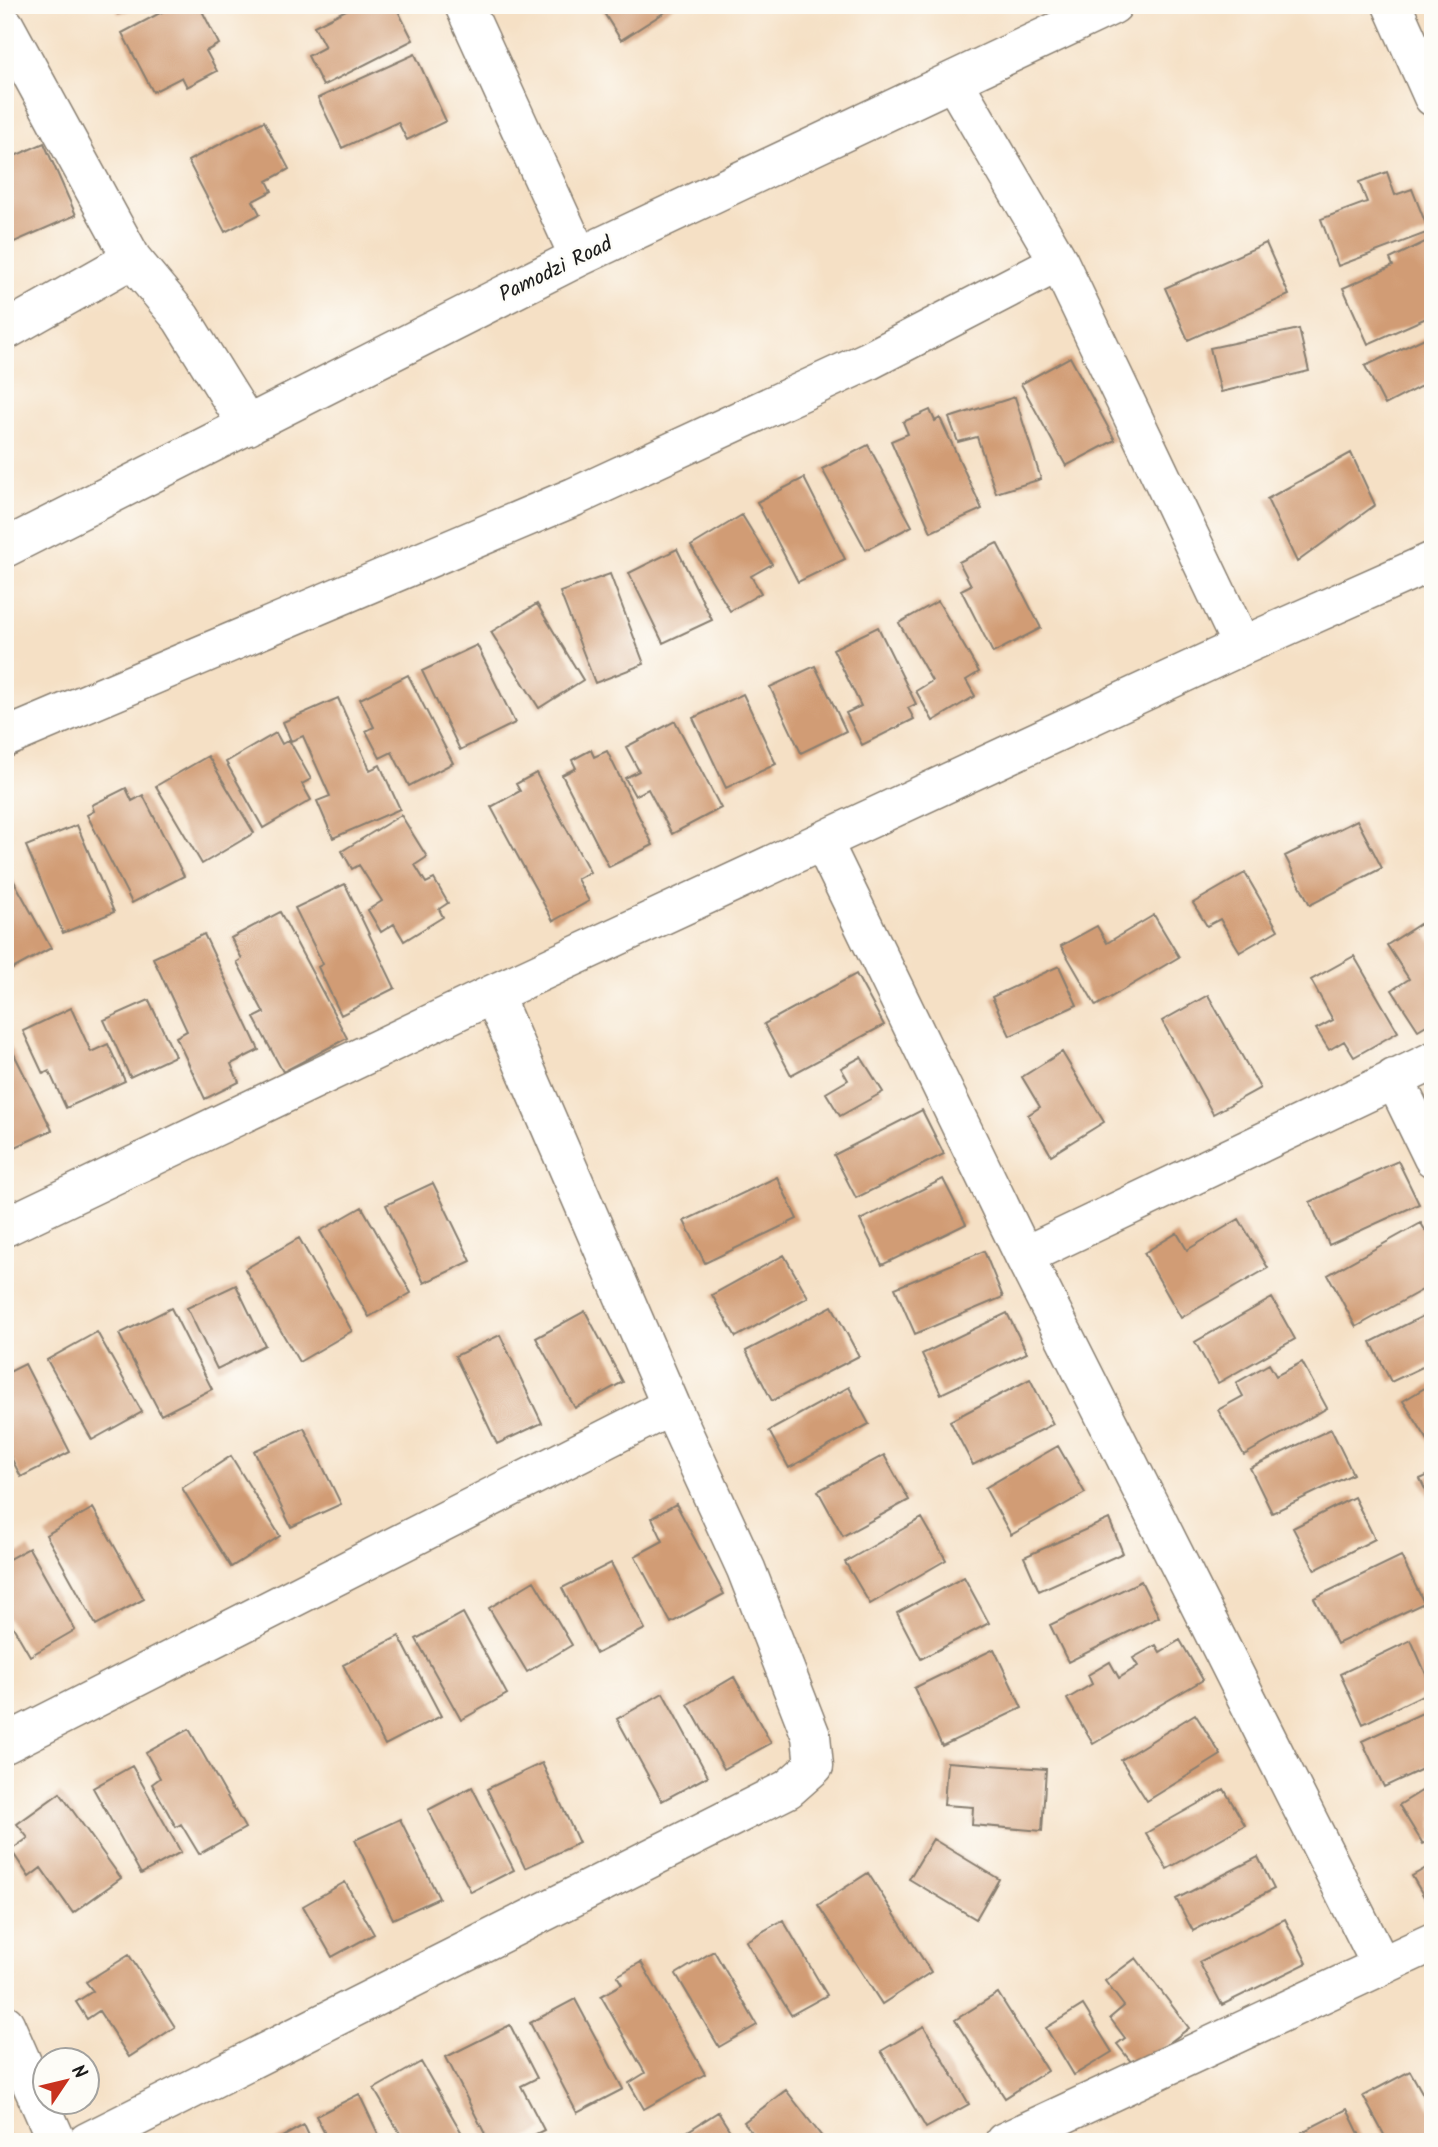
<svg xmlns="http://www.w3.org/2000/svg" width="1438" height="2147" viewBox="0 0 1438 2147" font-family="Kalam,sans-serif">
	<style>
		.building { fill: #d19c74 }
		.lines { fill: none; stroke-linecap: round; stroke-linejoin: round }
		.minor-casing { stroke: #887e70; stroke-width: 41 }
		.minor { stroke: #fff; stroke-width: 38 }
		.labels { text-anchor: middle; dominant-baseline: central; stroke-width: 5; stroke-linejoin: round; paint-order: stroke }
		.street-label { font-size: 21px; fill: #1c1c1c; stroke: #fdfcf7 }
	</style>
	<rect width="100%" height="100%" fill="#fdfcf7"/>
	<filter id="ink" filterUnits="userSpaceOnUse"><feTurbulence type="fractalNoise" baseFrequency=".0143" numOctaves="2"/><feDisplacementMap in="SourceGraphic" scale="14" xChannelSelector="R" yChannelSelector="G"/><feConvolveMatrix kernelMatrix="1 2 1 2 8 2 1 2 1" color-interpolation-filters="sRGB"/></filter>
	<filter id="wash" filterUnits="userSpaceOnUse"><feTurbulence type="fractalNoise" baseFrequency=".00686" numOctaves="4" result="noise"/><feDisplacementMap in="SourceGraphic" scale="28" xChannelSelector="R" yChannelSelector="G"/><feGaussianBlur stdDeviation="1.57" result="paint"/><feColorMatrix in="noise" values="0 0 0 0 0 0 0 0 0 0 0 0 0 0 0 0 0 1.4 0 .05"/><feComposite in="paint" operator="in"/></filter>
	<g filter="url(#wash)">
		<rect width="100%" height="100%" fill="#f5e0c5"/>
		<g id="blocks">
			<path class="building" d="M115,5h28v1l-25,8z
				M175,5h24l20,39 -13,7 11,20 -30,16 -5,-10 -29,15 -31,-59z
				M356,5h39l18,35 -90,46 -15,-30 17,-9 -11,-21z
				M599,5h77l-55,35z
				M415,54l31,67 -39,19 -9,-18 -56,26 -24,-50z
				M5,70l7,14 -7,4z
				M264,121l25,48 -22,12 5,10 -19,10 7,13 -35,18 -37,-71z
				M44,143l32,72 -71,31v-92l3,5z
				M1387,172l8,23 17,-6 17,43 -91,34 -17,-47 46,-17 -8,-20z
				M1429,240l4,8v67l-65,29 -25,-56 50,-22 -3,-7z
				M1266,243l23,52 -101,45 -23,-52z
				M1299,329l10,42 -88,21 -11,-44z
				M1433,334v46l-48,25 -20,-39z
				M1070,357l45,83 -49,26 -45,-82z
				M1015,397l26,82 -45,14 -19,-56 -19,5 -9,-24z
				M930,410l5,11 5,-3 42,91 -51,23 -40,-91 17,-7 -5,-12z
				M868,445l44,81 -46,24 -44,-81z
				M1351,453l24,52 -78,57 -30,-63z
				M804,478l41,81 -47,23 -41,-80z
				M742,515l30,49 -21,12 10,17 -31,18 -39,-65z
				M997,543l44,85 -48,25 -32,-63 10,-5 -12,-23z
				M677,549l35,71 -49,23 -34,-70z
				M610,574l34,90 -49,19 -35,-91z
				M938,601l41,71 -13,8 9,16 -42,25 -17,-30 16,-10 -33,-58z
				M537,604l46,76 -44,28 -48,-76z
				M878,627l38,77 -8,4 6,11 -52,26 -16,-32 15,-7 -28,-57z
				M477,645l38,78 -55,27 -38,-79z
				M815,666l31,65 -45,22 -31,-66z
				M408,675l45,88 -44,23 -17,-34 -12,6 -14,-27 8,-4 -14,-28z
				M743,694l33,70 -50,24 -33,-70z
				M338,698l32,72 10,-5 20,44 -67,29 -16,-37 13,-5 -27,-60 -12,5 -8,-19z
				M675,721l46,87 -49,26 -24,-45 -13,7 -10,-18 14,-7 -13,-24z
				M276,733l6,11 7,-4 22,39 -9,5 9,16 -48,28 -37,-66z
				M591,750l3,7 13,-6 46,94 -44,22 -47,-92 14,-7 -4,-8z
				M208,756l46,77 -52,31 -46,-78z
				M536,773l54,99 -13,7 12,22 -36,20 -62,-114 29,-16 -4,-7z
				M126,788l6,13 11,-6 41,81 -52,27 -45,-88 7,-4 -2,-6z
				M401,815l26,42 -12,8 11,18 8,-4 14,24 -9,6 4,8 -39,24 -10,-17 -13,8 -13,-22 14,-9 -23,-36 -7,4 -10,-18z
				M1357,820l25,48 -72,37 -25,-49z
				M77,825l37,87 -51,21 -37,-87z
				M5,865l46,83 -42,23 -4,-6z
				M1245,873l33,57 -38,22 -20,-33 -13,7 -14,-23z
				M345,884l50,104 -54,27 -23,-48 5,-3 -28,-56z
				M280,912l67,126 -64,34 -29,-54 10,-5 -27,-51 5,-3 -11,-21z
				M1154,915l25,42 -83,49 -35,-60 36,-20 10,17z
				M1420,924l13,20v77l-15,9 -26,-40 17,-11 -22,-34z
				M204,934l55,116 -28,14 8,18 -34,17 -29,-62 11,-6 -34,-73z
				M1354,956l44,76 -44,25 -10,-16 -15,9 -13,-21 17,-9 -22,-40z
				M1059,966l18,39 -67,31 -18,-39z
				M856,974l28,51 -93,50 -27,-51z
				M1208,995l52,93 -47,26 -51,-93z
				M149,1000l26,56 -45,21 -26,-57z
				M71,1008l20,44 17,-8 17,37 -59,27 -17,-37 -6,3 -20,-43z
				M5,1036l47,94 -47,22z
				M1062,1052l42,70 -53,33 -23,-40 12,-8 -18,-30z
				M861,1057l22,35 -43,24 -14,-23 22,-13 -7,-12z
				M922,1110l22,44 -88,44 -22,-43z
				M1398,1161l21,43 -90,41 -19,-43z
				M777,1177l20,42 -92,44 -21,-42z
				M943,1179l23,45 -84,41 -22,-45z
				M433,1183l38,78 -47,22 -38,-78z
				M362,1207l49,86 -42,24 -49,-86z
				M1239,1219l29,49 -87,50 -37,-65 33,-20 10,17z
				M1421,1223l12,21v40l-77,43 -28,-52z
				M299,1238l53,93 -53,31 -54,-93z
				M984,1251l19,46 -88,37 -20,-46z
				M784,1255l24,42 -72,40 -24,-42z
				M236,1285l29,60 -48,24 -30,-61z
				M1272,1298l23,41 -77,44 -23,-41z
				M832,1306l27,50 -87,45 -26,-50z
				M171,1308l41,81 -51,26 -42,-81z
				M585,1311l38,71 -48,26 -39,-70z
				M1433,1311v51l-42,20 -20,-40z
				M1007,1313l20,40 -86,41 -19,-40z
				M97,1332l45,80 -50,28 -45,-80z
				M500,1335l42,88 -45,21 -42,-88z
				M1302,1362l25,46 -83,47 -26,-45 25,-14 -7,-13 33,-19 7,12z
				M25,1364l45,88 -49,25 -16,-31v-72z
				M1030,1379l23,45 -80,41 -23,-44z
				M1433,1383v65l-30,-47z
				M849,1387l20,37 -80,44 -20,-37z
				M304,1428l37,76 -50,23 -37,-76z
				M1331,1429l22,45 -81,39 -22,-45z
				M1058,1446l27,47 -74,42 -26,-47z
				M884,1455l25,45 -66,36 -25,-45z
				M231,1456l49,80 -49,31 -49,-79z
				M1433,1473v32l-13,-26z
				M1354,1497l21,42 -60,31 -22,-42z
				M676,1504l48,90 -53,29 -36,-67 28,-15 -11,-23z
				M93,1508l51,91 -48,26 -50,-90z
				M922,1518l24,42 -76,44 -25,-42z
				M1109,1519l14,34 -84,38 -15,-34z
				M29,1548l46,82 -45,26 -25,-43v-52z
				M1401,1556l23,47 -87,41 -23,-46z
				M611,1563l34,66 -49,25 -34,-66z
				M964,1577l25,46 -68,36 -24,-46z
				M534,1581l38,64 -45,27 -38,-64z
				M1141,1581l18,36 -91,45 -18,-37z
				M463,1613l44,81 -46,26 -45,-81z
				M399,1636l42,80 -56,29 -42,-80z
				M1180,1640l23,40 -110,64 -26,-45 25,-15 -4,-9 22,-13 9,16 19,-12 -5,-8 23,-13 4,7z
				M1411,1640l22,50 -70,34 -23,-50z
				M994,1649l28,59 -80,38 -28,-58z
				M734,1677l37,66 -47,26 -36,-65z
				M663,1693l45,83 -46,25 -45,-82z
				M1433,1708v56l-49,23 -22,-46z
				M1195,1714l26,41 -74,46 -26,-41z
				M189,1729l56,99 -46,26 -18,-30 -5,3 -24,-43 8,-6 -14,-25z
				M947,1762l99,7 -4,62 -70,-6 1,-18 -29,-2z
				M542,1763l37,80 -54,25 -38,-79z
				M132,1766l49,86 -40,22 -48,-86z
				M1433,1784v55l-10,5 -24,-39z
				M472,1787l42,83 -43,22 -43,-82z
				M1224,1789l21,36 -78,44 -21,-36z
				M60,1793l61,85 -48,35 -32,-45 -12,9 -18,-27 17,-12 -11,-14z
				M400,1819l39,79 -46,21 -38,-79z
				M933,1839l66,40 -23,40 -67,-40z
				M1258,1857l16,32 -81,42 -17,-32z
				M1433,1864v48l-21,-36z
				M868,1873l63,99 -49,32 -64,-99z
				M345,1882l29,52 -42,23 -29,-51z
				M1285,1919l22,44 -85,42 -23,-43z
				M783,1920l44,75 -36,20 -45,-74z
				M714,1951l43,74 -38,22 -43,-73z
				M129,1955l46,72 -46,30 -30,-46 -12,8 -11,-17 17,-11 -7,-9z
				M1136,1958l53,70 -53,40 -19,-24 8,-6 -15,-20 14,-12 -19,-25z
				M641,1962l64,112 -61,35 -15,-26 16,-10 -44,-77 21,-12 -5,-8z
				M998,1993l49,78 -42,27 -50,-78z
				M575,1999l48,90 -46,24 -47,-90z
				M1083,2005l29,47 -38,23 -28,-47z
				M510,2025l27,53 -16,8 23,44 -24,12h-31l-43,-85z
				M924,2026l45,78 -43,24 -45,-77z
				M421,2062l46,80h-62l-31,-53z
				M1410,2071l23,41v30h-45l-25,-46z
				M786,2090l40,52h-66l-16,-20z
				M359,2094l23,48h-53l-13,-26z
				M1347,2109l16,33h-57l-4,-10z
				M718,2112l19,30h-66z
				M304,2125l8,17h-39z
				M5,2129l8,13h-8z"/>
		</g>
	</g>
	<g filter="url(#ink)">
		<use href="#blocks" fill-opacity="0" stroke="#887e70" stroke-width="2"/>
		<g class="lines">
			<defs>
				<path id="minor" d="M464,5l115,252
					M1392,5l41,92
					M5,26l127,233 49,59 67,108
					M954,82l105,180 183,384
					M5,331l127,-72
					M5,548l574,-291 534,-252
					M5,738l569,-241 294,-136 191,-99
					M823,842l201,414 357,709
					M1394,1078l39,80
					M5,1227l488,-233 749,-348 191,-85
					M1024,1256l409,-195
					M5,1744l666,-338
					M5,2024l52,118
					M87,2142l701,-353 26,-23 -3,-30 -65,-167 -75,-163 -178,-412
					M1004,2142l429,-200"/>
			</defs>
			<use href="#minor" class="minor-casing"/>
			<use href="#minor" class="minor"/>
		</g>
	</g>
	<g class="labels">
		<g class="street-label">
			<text transform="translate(556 270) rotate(-26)">Pamodzi Road</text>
		</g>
	</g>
	<rect width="1438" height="2147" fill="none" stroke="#fdfcf7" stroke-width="28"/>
	<g transform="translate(66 2081) rotate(55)"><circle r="33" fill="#fdfcf7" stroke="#a3a29f" stroke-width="2"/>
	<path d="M0-5L12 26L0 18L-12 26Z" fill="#c8321e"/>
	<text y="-10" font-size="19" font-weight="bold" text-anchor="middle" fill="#1c1c1c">N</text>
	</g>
</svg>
